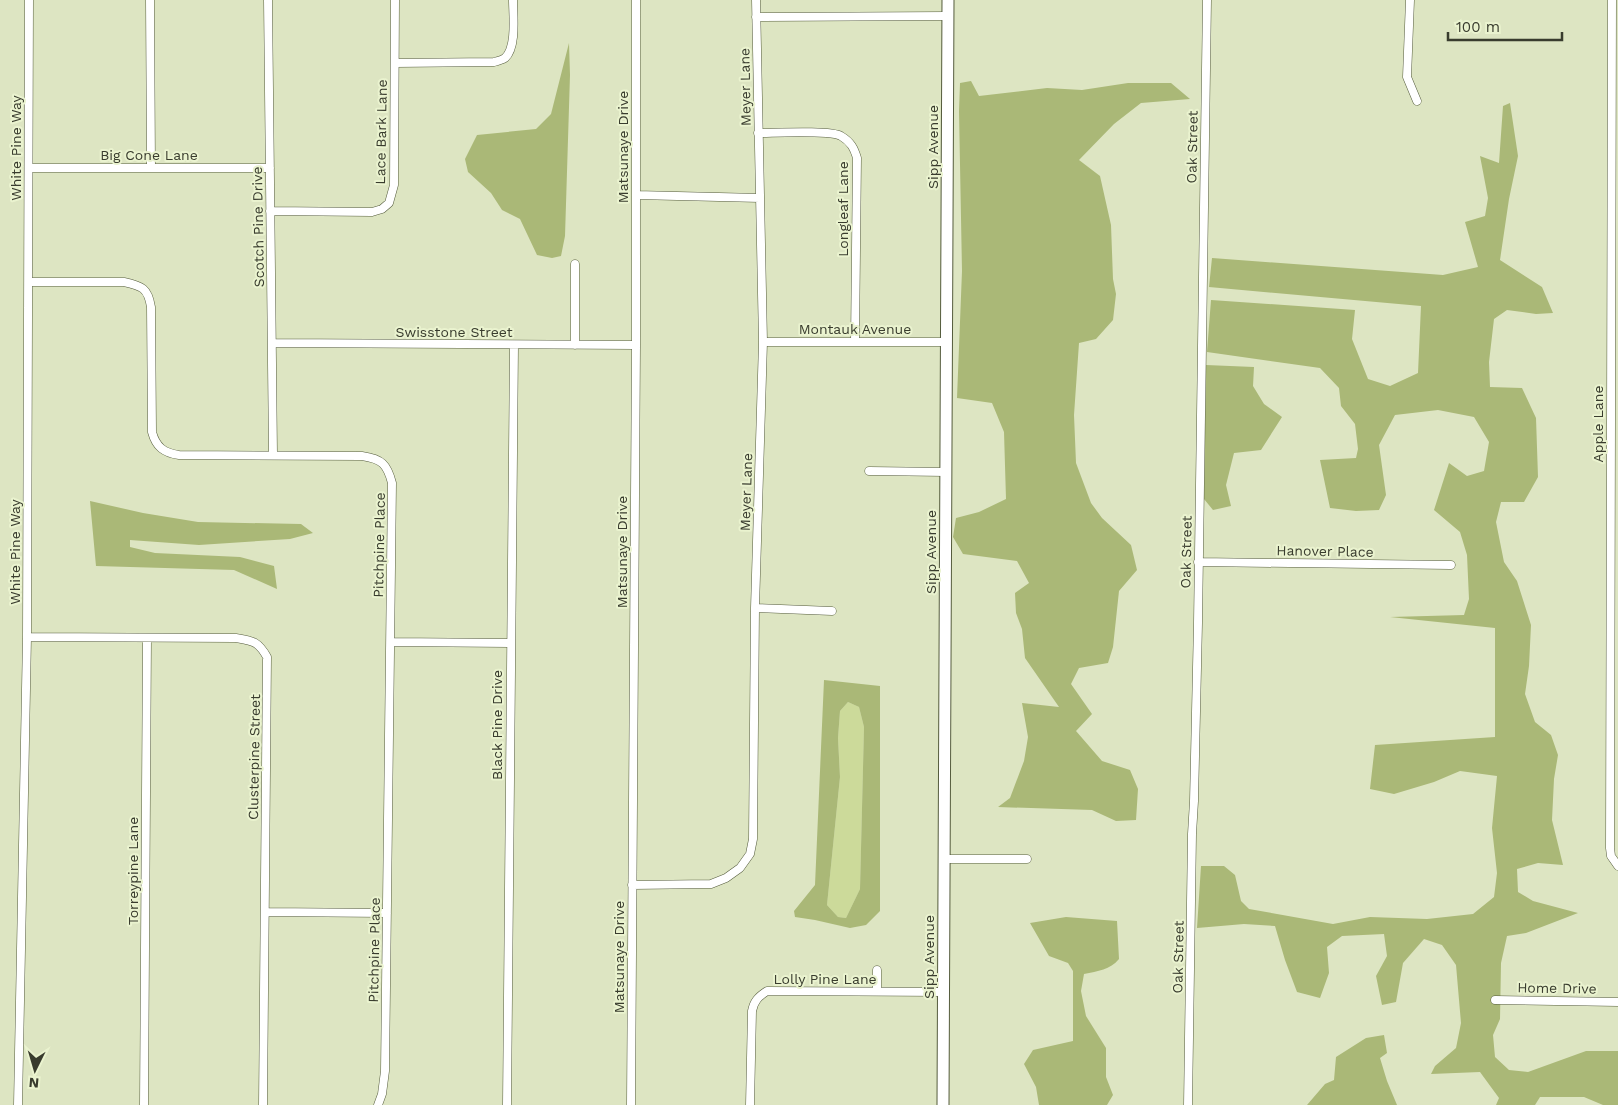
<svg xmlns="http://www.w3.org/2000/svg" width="1618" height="1105" viewBox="0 0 1618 1105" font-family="'Work Sans',sans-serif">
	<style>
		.green { fill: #ccda9a }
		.forest { fill: #aab877; fill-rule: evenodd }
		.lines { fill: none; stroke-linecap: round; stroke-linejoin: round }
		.street-casing { stroke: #555c3d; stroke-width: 9 }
		.secondary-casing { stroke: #555c3d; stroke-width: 13 }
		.street { stroke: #fff; stroke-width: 8 }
		.secondary { stroke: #fff; stroke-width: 11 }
		.labels { text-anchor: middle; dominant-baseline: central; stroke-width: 4; stroke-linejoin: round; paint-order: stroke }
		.street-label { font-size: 14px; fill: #393c2e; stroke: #eaf3cf }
	</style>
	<rect width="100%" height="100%" fill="#dde5c2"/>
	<path class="green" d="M848,702l11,5 5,20 -4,162 -14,29 -8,-1 -11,-12 13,-128 -2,-39 2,-27z"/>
	<path class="forest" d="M569,43l1,32 -5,161 -4,20 -9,2 -15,-3 -17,-36 -18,-9 -11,-17 -23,-21 -3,-13 12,-24 59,-6 15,-15z
		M971,81l8,15 68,-8 35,2 46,-7h43l19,16 -49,4 -27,21 -35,36 21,16 11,49 2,54 3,15 -3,26 -17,19 -17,4 -5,72 2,48 15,40 11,15 29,27 6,25 -18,21 -6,56 -5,16 -29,5 -8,16 21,30 -16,17 26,30 28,9 8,19 -2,31 -20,1 -24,-11 -94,-3 12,-9 14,-37 4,-24 -6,-34 37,4 -34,-49 -3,-29 -6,-16 -1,-20 14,-10 -12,-22 -54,-7 -10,-17 3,-19 23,-6 27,-13 -2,-67 -12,-29 -35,-5 5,-127 -3,-160 1,-28z
		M1510,103l8,53 -9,43 -9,61 42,27 11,26 -17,1 -29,-4 -13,9 -5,43 1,25 32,1 14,30 2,59 -14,25h-23l-5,20 8,40 13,19 14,44 -2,41 -4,28 10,28 16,13 7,20 -4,24 -2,41 11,45 -25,-2 -21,6 1,23 15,9 45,12 -52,20 -19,3 -6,27 -1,56 -7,16 2,22 14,13 19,2 58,-21h32v54h-15l-19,-8h-44l-5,8h-39l3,-7 -19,-26 -49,2 4,-8 21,-18 5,-25 -5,-58 -14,-20 -18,-6 -21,24 -7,39 -14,3 -6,-29 11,-20 -3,-22 -42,2 -15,11 2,26 -9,25 -23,-6 -12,-32 -10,-34 -31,-2 -47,4 4,-62h23l11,9 6,26 8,8 84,15 37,-7 57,2 46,-5 21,-17 3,-24 -5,-45 5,-52 -37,-5 -26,11 -40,12 -24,-5 5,-44 120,-8v-109l-105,-11 74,-2 5,-16 -2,-44 -7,-23 -26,-22 15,-47 18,13 17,-5 5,-29 -15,-25 -36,-7 -43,5 -16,30 7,50 -7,15 -23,1 -26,-3 -10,-48 36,-2 2,-9 -3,-25 -14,-18 -2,-18 -19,-20 -113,-16 4,-52 144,10 -3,29 16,40 22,7 28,-13 3,-67 -212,-19 3,-29 231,17 35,-8 -13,-45 20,-6 3,-18 -8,-42 19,7 4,-57z
		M1206,365l48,2 -1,19 11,18 18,13 -21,33 -27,3 -8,32 5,21 -18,4 -9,-11z
		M90,501l53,12 55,9 103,2 12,9 -23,6 -91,6 -69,-5v7l25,6 85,4 34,9 3,23 -43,-19 -138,-4z
		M824,680l56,6v225l-14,14 -16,3 -35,-8 -20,-3 -1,-6 21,-26zM848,702l11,5 5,20 -4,162 -14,29 -8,-1 -11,-12 13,-128 -2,-39 2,-27z
		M1066,917l51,4 2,38c-9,11 -21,12 -35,15l-3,17 5,25 20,32v29l7,18 -6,10h-68l-3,-18 -12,-23 9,-14 40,-9v-70l-5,-8 -19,-7 -19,-33z
		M1384,1035l3,18 -7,5 7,23 10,24h-90l18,-21 9,-4 2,-23 30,-19z"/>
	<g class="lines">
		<defs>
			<path id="street" d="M150,0l1,167
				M268,0l5,454
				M1410,0l-3,77 10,24
				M1612,0l-2,848 1,8 7,10
				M756,17l192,-1
				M395,63l99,-1c4,-1 8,-2 11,-4 12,-11 8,-43 8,-58
				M758,133c16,0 72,-3 83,3 10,6 13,12 16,22l-2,183
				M29,168h241
				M636,195l124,3
				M270,211l102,1 10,-3 7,-6 5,-18 1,-185
				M29,282h95c18,4 24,6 27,25l1,125c4,15 12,21 27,23l183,1c20,3 25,8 30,27l-7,588 -3,23 -4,11
				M763,342h184
				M272,343l364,2
				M575,345v-81
				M869,471l77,1
				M1198,562l253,3
				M755,608l77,3
				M27,637l209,1c17,3 22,3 31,19l-4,448
				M391,642l119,1
				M944,859h83
				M632,885l79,-1 15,-6 14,-10 10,-14 3,-15 2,-231 8,-266 -7,-342
				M265,912l122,1
				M877,970v21
				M1495,1000l123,2
				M18,1105l9,-468 2,-637
				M144,1105l3,-467
				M507,1105l7,-760
				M631,1105l5,-760v-345
				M750,1105l2,-94c2,-10 6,-14 15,-20l177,1
				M1188,1105l4,-271 2,-33 4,-178 9,-623"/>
			<path id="secondary" d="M943,1105l5,-1105"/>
		</defs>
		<use href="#street" class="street-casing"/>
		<use href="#secondary" class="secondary-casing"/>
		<use href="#street" class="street"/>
		<use href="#secondary" class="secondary"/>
	</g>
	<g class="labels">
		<g class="street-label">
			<text transform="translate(745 87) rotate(-91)">Meyer Lane</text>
			<text transform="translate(381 132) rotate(-89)">Lace Bark Lane</text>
			<text transform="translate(623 147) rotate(-90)">Matsunaye Drive</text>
			<text transform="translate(933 147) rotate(-90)">Sipp Avenue</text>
			<text transform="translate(1192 147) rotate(-89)">Oak Street</text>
			<text transform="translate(16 148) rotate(-90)">White Pine Way</text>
			<text x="149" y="155">Big Cone Lane</text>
			<text transform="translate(843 209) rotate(-90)">Longleaf Lane</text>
			<text transform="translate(258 227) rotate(-91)">Scotch Pine Drive</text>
			<text x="855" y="329">Montauk Avenue</text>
			<text x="454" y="332">Swisstone Street</text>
			<text transform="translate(1598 424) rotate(-90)">Apple Lane</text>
			<text transform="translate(746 492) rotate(-88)">Meyer Lane</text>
			<text transform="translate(379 545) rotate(-89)">Pitchpine Place</text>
			<text transform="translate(1325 551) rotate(1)">Hanover Place</text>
			<text transform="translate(15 552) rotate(-90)">White Pine Way</text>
			<text transform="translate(622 552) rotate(-90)">Matsunaye Drive</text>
			<text transform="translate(931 552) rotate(-90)">Sipp Avenue</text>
			<text transform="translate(1186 552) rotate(-89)">Oak Street</text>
			<text transform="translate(497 725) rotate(-90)">Black Pine Drive</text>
			<text transform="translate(254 757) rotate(-89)">Clusterpine Street</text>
			<text transform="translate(133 871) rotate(-90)">Torreypine Lane</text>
			<text transform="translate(374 950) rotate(-89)">Pitchpine Place</text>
			<text transform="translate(619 957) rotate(-90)">Matsunaye Drive</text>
			<text transform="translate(929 957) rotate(-90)">Sipp Avenue</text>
			<text transform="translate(1178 957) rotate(-89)">Oak Street</text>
			<text x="825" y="979">Lolly Pine Lane</text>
			<text transform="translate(1557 988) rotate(1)">Home Drive</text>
		</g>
	</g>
	<g transform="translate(35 1070) rotate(185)" stroke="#eaf3cf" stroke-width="4" paint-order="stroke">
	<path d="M0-4L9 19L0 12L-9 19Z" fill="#393c2e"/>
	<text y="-8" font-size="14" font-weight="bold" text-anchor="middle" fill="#393c2e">N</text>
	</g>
	<path d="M1448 32v8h114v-8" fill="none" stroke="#393c2e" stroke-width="2.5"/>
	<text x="1456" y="32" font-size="15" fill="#393c2e" stroke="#eaf3cf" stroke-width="4" paint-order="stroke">100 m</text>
</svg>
